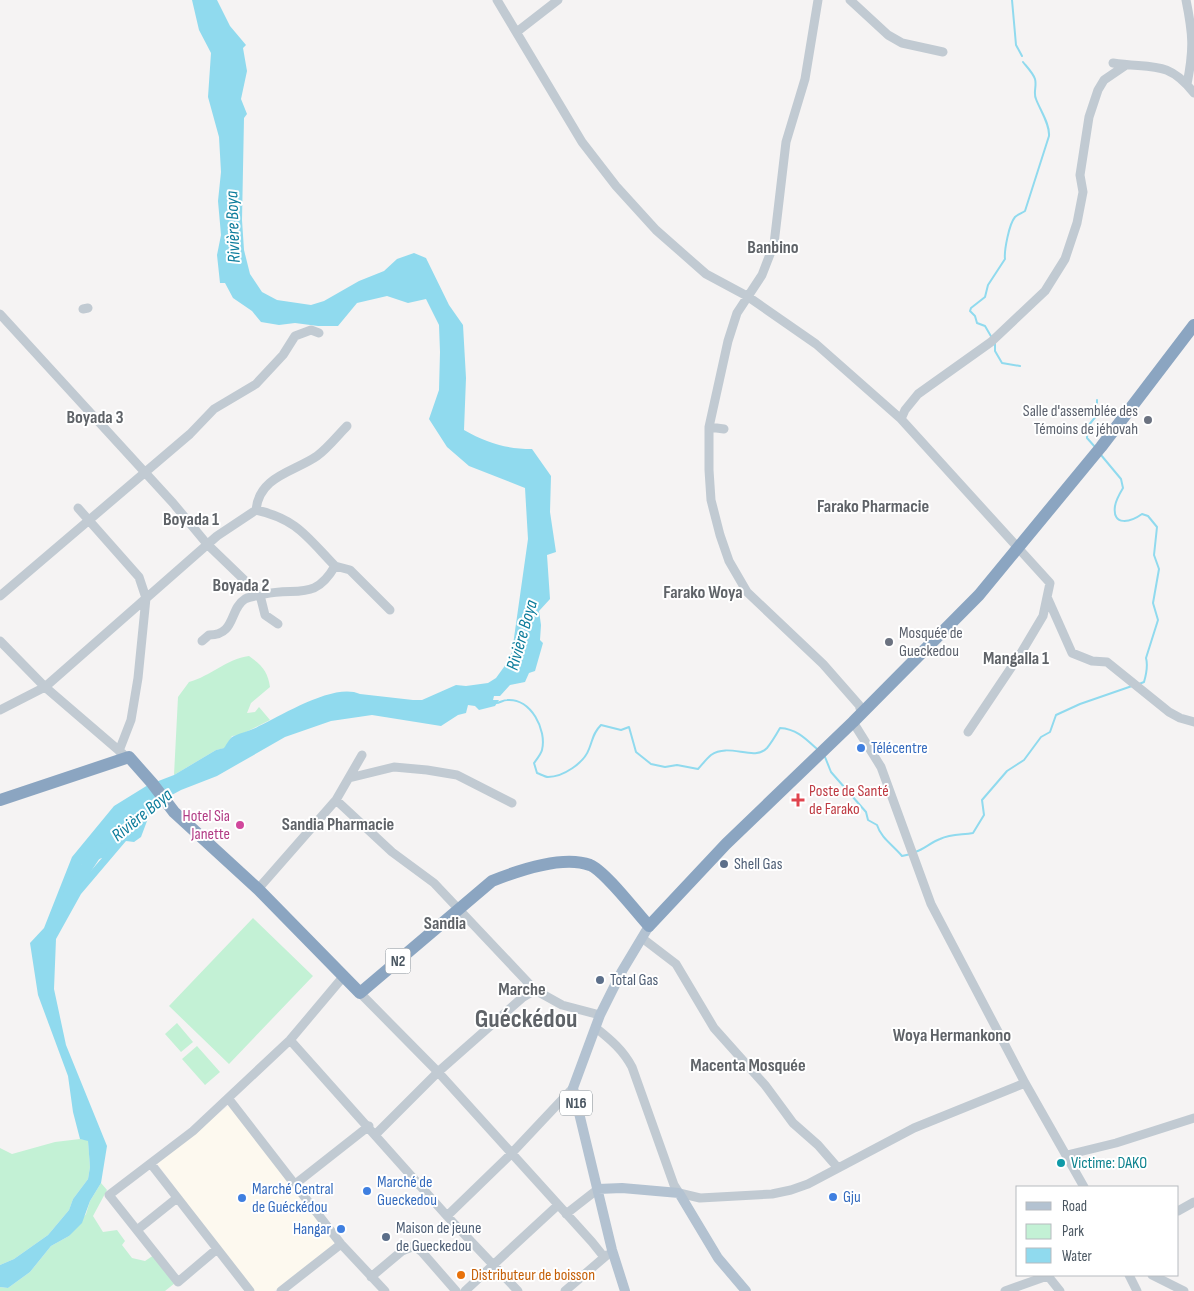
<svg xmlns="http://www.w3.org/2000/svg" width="1194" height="1291" viewBox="0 0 1194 1291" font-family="'Sofia Sans Condensed',sans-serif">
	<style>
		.commercial { fill: #fdf9ef }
		.green { fill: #c3f1d5 }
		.water { fill: #90daee; fill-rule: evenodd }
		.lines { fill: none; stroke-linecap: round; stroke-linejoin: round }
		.stream { stroke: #90daee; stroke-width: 2 }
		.river { stroke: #90daee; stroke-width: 12 }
		.minor { stroke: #c1cad2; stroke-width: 9 }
		.major { stroke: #b3c2d1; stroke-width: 10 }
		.highway { stroke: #8ba5c1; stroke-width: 12 }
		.worship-dot { fill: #6b7280; stroke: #fff; stroke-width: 2 }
		.shop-dot { fill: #3f7fe0; stroke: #fff; stroke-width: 2 }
		.health-dot { fill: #e0444e; stroke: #fff; stroke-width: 2 }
		.hotel-dot { fill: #d1479c; stroke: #fff; stroke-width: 2 }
		.service-dot { fill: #5c6f8a; stroke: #fff; stroke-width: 2 }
		.culture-dot { fill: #0f9aa8; stroke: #fff; stroke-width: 2 }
		.food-dot { fill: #e8710a; stroke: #fff; stroke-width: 2 }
		.labels { text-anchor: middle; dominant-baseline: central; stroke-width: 4; stroke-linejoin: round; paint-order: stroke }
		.shield { fill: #fff; stroke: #808990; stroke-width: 1 }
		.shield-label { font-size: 15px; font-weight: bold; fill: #4a5661 }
		.worship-label { font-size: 16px; fill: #5b616d; stroke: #fff; text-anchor: end }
		.shop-label { font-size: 16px; fill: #366cbe; stroke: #fff; text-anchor: start }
		.health-label { font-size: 16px; fill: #be3a42; stroke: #fff; text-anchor: start }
		.hotel-label { font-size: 16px; fill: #b23c85; stroke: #fff; text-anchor: end }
		.service-label { font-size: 16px; fill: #4e5e75; stroke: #fff; text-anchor: start }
		.culture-label { font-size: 16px; fill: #0d838f; stroke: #fff; text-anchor: start }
		.food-label { font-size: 16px; fill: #c56008; stroke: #fff; text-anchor: start }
		.water-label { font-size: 18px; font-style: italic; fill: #0c7c9b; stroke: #fff }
		.neighbourhood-label { font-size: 18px; font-weight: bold; fill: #5f6368; stroke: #fff }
		.town-label { font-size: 26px; font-weight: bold; fill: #5f6368; stroke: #fff }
	</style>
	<rect width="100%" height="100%" fill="#f5f3f3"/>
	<path class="commercial" d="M232,1103l103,140 -61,48h-22l-96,-129z"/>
	<path class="green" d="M249,656c13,9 19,16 21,31l-19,16 -4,10 8,-1 4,-5 11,13 -30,15 -8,1 -7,12 -9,2 -42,25 4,-78 11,-15c22,-6 37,-23 60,-26z
		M253,918l60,58 -84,88 -60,-58z
		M177,1023l16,19 -12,10 -16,-18z
		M197,1046l23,26 -15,13 -23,-26z
		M80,1139l8,1 2,27 -2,12 -15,20 -4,11 -21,25 -34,24 -14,6v-117l12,6 43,-12z
		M101,1183l6,7 -14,26 10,16 14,-2 8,11 -3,4 10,13 13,3 9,-6 21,28 -10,8h-165v-4l8,1 22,-16 21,-26 18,-10 17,-22 4,-13z"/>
	<path class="water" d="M192,0h25l13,26 16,19 -3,3 4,23 -6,28 6,15 -3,4 -2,102 2,30 6,24 12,18 15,8 34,5 13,-4 35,-20 25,-10 13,-12 17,-6 12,5 23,47 14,20 3,53 -2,52c23,13 42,19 68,19l19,27 -1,36 6,40 -9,3 3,44 -11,12 2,14 -1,15 3,3 -8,28 -6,2 -4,9 -15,3 -10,11h-6l-1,4h6l-4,6 -16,4 -4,-4 -7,-1 -2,8 -8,2 -17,11 -69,-11 -41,6 -46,16 -68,39 -36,14 -24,13 -7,10 -9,24 -7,5 -8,-1 -45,53 -25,45 -2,50 12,56 41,101 -6,37 -11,18 -8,22 -13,13 -18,10 -21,26 -22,16 -8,-1v-22l14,-6 34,-24 21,-25 4,-11 15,-20 2,-12 -2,-26 -8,-2 -7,-27 -5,-36 -30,-81 -8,-52 14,-15 28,-71 42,-51 34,-21 26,-10 42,-25 8,-2c3,-4 6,-11 10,-12 8,-4 17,-5 25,-10 23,-11 76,-44 101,-32l53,6h9l34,-15 10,1 22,-3 8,-5 8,-11 8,-15 16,-113 -3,-51 -56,-22 -22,-19 -18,-28 10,-29 1,-38 -1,-27 -13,-26 -18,4 -21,-7 -30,7 -19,23h-20l-23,-3 -16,2 -18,-3 -9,-11 -19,-13 -8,-15h-5l-3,-28 4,-20 -3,-34 3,-29 -2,-35 -11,-40 3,-44 -12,-23zM102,858l-26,30h-3l9,-24z"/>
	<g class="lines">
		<path class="stream" d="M1012,0l4,45 6,11
			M992,338l-7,-12 -8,-3 -2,-7 -5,-5 1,-3 14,-11 3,-12 17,-26c-1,-8 4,-35 10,-42 2,-2 7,-4 10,-6l24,-75c1,-12 -9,-26 -13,-37 -3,-6 1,-13 -1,-20 -2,-6 -8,-12 -12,-17
			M995,343v8l7,12 18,3
			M1095,447l-8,-9 1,-12 9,-11v-15
			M1101,455l20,24 2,9c-3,5 -7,12 -8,18 -3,21 16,16 27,8l6,2 9,11 -3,28 5,14 -6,34 5,17 -12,38c2,7 0,17 -2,24l-5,2
			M496,703c4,0 7,-3 11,-3 24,-2 40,30 35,50 -1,4 -5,9 -8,13l3,10c3,1 8,4 11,4 15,0 36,-14 41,-28 4,-10 4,-16 12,-24l20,5 8,-3 7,25 15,12 14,3 12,-2 21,4c4,-4 8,-10 13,-14 18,-13 43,7 56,-7 5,-6 9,-13 13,-20 17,1 26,11 38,22
			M825,757l6,15 35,40 2,8 9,5c4,13 16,20 25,31l9,-2
			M915,852c10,-3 16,-10 25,-13 11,-5 22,-4 33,-6l11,-18 -2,-15 25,-29 17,-11 17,-23 9,-5 6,-17 24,-11 52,-18"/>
		<path class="river" d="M65,900l29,-44 7,-7"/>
		<path class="minor" d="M497,0l85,142 34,44 40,44 50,44 41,22 69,48 85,75 149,164 -7,33 -22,37 -53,79
			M818,0l-13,79 -19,63 -12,102 -12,31 -25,38 -9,28 -19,86v43l2,30 9,35 9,26 18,31 76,72 36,41 3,9
			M850,0l38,35 14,8 41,9
			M1186,0c7,34 8,49 1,84
			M518,31l40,-31
			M1113,63c38,6 54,-4 81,30
			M83,309l5,-1
			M0,314l173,189 34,41 53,51 5,20 13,9
			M901,419l4,-9 13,-16 73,-52 54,-51 20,-32 12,-36 6,-31 -3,-17 9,-58 9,-27 6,-10 22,-15
			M709,427l15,2
			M78,508l61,69 7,21 -8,80 -7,42 -12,31
			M256,510c3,-34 38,-38 61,-54 11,-8 21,-21 30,-30
			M0,596l190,-162 24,-25 42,-25 27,-29 12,-19 16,-6 8,3
			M1048,599l24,54 20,8 15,1 62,50 11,6 14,4
			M0,641l45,46 78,67
			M202,641l7,-6c27,0 20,-26 36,-36 6,-3 13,-3 19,-5 34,-7 51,7 71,-28l15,4 40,40
			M0,710l45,-23 172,-151 39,-26c41,9 51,27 79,56
			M853,722l28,45 50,137 94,179 59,104
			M349,778l45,-11 33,3 30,5 55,28
			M336,800l56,52 42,31 101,107 27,15 38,10
			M258,889l78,-89 26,-45
			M642,938l34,26 38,64 51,57 28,38 25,22 20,23
			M360,993l78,79 154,170 12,15
			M596,1028c15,12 27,22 36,39l42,118 5,8 21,5 72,-4 19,-4 17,-6 106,-56 111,-45
			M290,1040l157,176 71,75
			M228,1098l113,146 44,47
			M376,1134l62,-62 84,-74 13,-8
			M1067,1155l49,-12 78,-25
			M151,1164l99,127
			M294,1185l75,-59
			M1178,1211l16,-9
			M566,1214l32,-25
			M447,1216l64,-62 62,-66
			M137,1230l40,-32
			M217,1249l-39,33 -69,-87 84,-64 97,-91 53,-63
			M1129,1275l8,16
			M1152,1275l32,16
			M1048,1276l12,15
			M371,1277l31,-26 12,-5 8,6 34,39
			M281,1291l60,-47
			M465,1291l93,-86
			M565,1291l42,-36
			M1005,1291l45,-16"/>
		<path class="major" d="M598,1189l24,-1 57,5 39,65 28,33
			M625,1291l-13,-41 -39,-162 27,-73 22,-44 27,-45"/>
		<path class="highway" d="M0,800l129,-43 23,26 22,29 84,77 102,104 132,-112c25,-10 71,-26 98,-16 15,6 46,47 59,61l77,-82 127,-122 126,-127 122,-148 93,-122"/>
	</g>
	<g class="worship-dot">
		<circle cx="1148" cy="420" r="5"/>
		<circle cx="889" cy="642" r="5"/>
	</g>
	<g class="shop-dot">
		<circle cx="861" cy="748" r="5"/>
		<circle cx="367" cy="1191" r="5"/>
		<circle cx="833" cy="1197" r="5"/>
		<circle cx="242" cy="1198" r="5"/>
		<circle cx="341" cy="1229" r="5"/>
	</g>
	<path class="health-dot" d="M795.5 792.5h5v5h5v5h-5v5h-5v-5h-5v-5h5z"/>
	<circle class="hotel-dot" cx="240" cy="825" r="5"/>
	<g class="service-dot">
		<circle cx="724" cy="864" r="5"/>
		<circle cx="600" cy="980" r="5"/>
		<circle cx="386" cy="1237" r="5"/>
	</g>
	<circle class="culture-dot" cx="1061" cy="1163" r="5"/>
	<circle class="food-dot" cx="461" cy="1275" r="5"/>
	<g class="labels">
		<g class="shield">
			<rect x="385.5" y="948.5" width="25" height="25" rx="4"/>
			<rect x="560" y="1090.5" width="32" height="25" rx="4"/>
		</g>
		<g class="shield-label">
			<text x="398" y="961">N2</text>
			<text x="576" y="1103">N16</text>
		</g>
		<g class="worship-label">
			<text x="1138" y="411">Salle d'assemblée des<tspan x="1138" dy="18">Témoins de jéhovah</tspan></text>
			<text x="899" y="633" text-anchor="start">Mosquée de<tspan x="899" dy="18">Gueckedou</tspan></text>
		</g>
		<g class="shop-label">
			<text x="871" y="748">Télécentre</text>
			<text x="377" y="1182">Marché de<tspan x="377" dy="18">Gueckedou</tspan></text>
			<text x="252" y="1189">Marché Central<tspan x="252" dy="18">de Guéckédou</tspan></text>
			<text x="843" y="1197">Gju</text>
			<text x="331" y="1229" text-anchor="end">Hangar</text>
		</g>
		<g class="health-label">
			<text x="809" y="791">Poste de Santé<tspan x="809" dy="18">de Farako</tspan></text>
		</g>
		<g class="hotel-label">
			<text x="230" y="816">Hotel Sia<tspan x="230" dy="18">Janette</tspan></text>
		</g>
		<g class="service-label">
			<text x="734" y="864">Shell Gas</text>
			<text x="610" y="980">Total Gas</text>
			<text x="396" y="1228">Maison de jeune<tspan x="396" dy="18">de Gueckedou</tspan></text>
		</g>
		<g class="culture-label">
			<text x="1071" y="1163">Victime: DAKO</text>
		</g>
		<g class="food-label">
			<text x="471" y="1275">Distributeur de boisson</text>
		</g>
		<g class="water-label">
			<text transform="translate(233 227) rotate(-92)">Rivière Boya</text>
			<text transform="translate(522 635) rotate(-74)">Rivière Boya</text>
			<text transform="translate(142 815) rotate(-39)">Rivière Boya</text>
		</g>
		<g class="neighbourhood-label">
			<text x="773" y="247">Banbino</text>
			<text x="95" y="417">Boyada 3</text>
			<text x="873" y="506">Farako Pharmacie</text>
			<text x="191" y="519">Boyada 1</text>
			<text x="241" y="585">Boyada 2</text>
			<text x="703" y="592">Farako Woya</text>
			<text x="1016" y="658">Mangalla 1</text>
			<text x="338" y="824">Sandia Pharmacie</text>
			<text x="445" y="923">Sandia</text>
			<text x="522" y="989">Marche</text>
			<text x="952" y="1035">Woya Hermankono</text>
			<text x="748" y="1065">Macenta Mosquée</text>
		</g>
		<g class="town-label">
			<text x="526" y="1019">Guéckédou</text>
		</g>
	</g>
	<rect x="1016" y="1186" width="162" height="90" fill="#ffffff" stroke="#b7bbc0"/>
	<rect x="1026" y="1202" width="25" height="8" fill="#b3c2d1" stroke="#b7bbc0"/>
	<text x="1062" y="1211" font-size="15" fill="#4a5661">Road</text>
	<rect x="1026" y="1224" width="25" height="15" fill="#c3f1d5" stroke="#b7bbc0"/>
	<text x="1062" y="1236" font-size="15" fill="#4a5661">Park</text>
	<rect x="1026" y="1248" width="25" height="15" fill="#90daee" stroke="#b7bbc0"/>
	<text x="1062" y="1261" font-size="15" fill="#4a5661">Water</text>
</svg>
